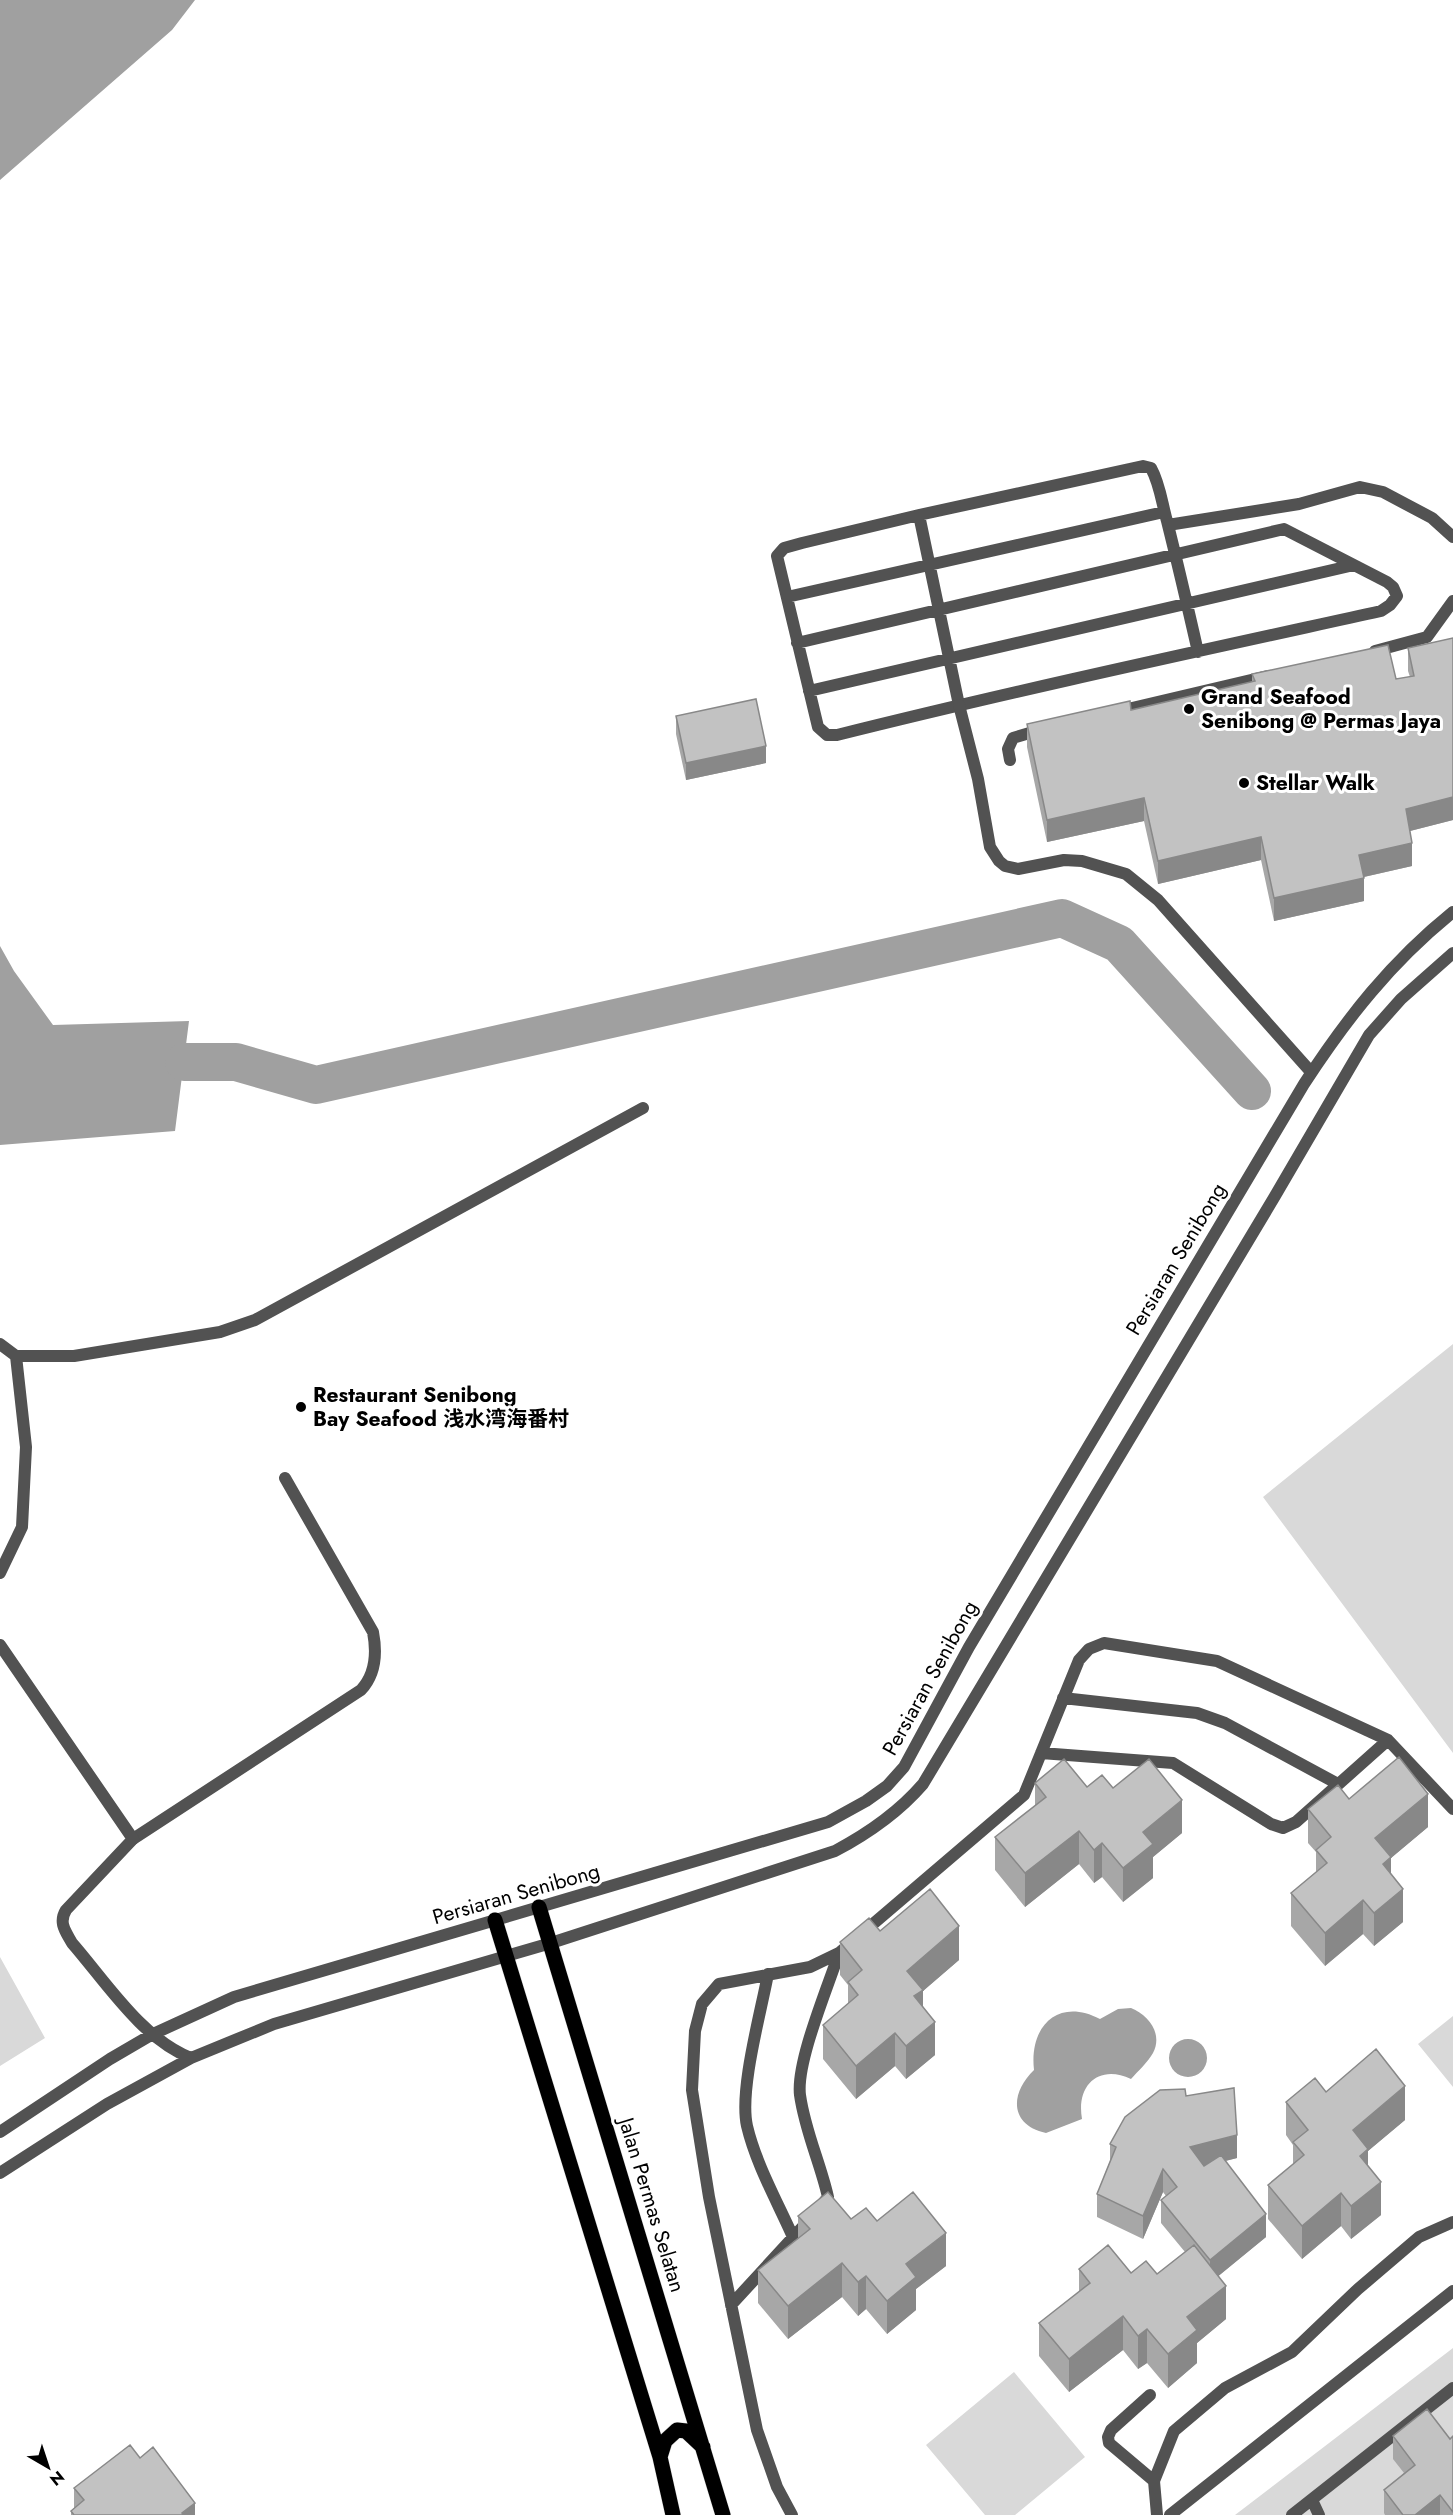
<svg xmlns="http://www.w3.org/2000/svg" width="1453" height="2515" viewBox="0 0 1453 2515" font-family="Jost,'Noto Sans SC',sans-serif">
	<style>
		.green { fill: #d9d9d9 }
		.water { fill: #a0a0a0 }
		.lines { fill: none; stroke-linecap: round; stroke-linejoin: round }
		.river { stroke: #a0a0a0; stroke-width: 38 }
		.primary-casing { stroke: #dbdbdb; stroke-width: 16 }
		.lane { stroke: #525252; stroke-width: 12 }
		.street { stroke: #525252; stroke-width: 12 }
		.primary { stroke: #000; stroke-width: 15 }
		.wall { fill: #a7a7a7 }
		.shaded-wall { fill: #888 }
		.building { fill: #c2c2c2; stroke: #888; stroke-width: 1.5 }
		.poi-dot { fill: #000; stroke: #fff; stroke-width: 2 }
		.labels { text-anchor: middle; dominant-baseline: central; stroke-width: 6; stroke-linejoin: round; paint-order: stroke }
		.poi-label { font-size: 21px; font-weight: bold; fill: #000; stroke: #fff; text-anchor: start }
		.street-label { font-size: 21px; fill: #000; stroke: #fff }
	</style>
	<rect width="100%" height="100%" fill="#fff"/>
	<path class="green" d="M1453,1344v409l-190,-256z
		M0,1957l45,81 -45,28z
		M1453,2016v71l-35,-43z
		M1453,2348v167h-218z
		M1014,2372l71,85 -70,58h-30l-59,-70z"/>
	<path class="water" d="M0,0h195l-23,30 -172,150z
		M0,946l14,25 39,54 136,-4 -14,110 -175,14z
		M1131,2008c18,7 32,26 22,45 -5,9 -15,18 -22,26 -32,-15 -55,6 -49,40l-36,14c-37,-8 -36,-40 -12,-63 -5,-44 24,-73 66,-51l18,-10z
		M1169 2058a19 19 0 1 1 38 0a19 19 0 1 1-38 0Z"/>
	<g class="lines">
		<path class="river" d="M184,1062h52l80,23 746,-167 57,26 133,147"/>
		<defs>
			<path id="primary" d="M539,1907l184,608
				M495,1920l165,537 13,58
				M660,2457l5,-16 12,-11 9,1 17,16"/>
		</defs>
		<use href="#primary" class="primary-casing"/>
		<path class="lane" d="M919,515l40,190
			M1168,525l131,-21 61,-17 23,5 49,26 21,19
			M787,597l377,-85
			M797,643l487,-114 103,53 6,5 4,9 -7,9 -9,6c-182,40 -364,79 -544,124h-10l-9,-8 -41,-171 7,-8 18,-5 117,-28 224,-49 8,2c9,16 11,36 16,53 11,44 21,87 31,131
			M809,691l545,-126
			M1063,1698l134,15 28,10 113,61
			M1041,1753l132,10 98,61 12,4 13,-6 92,-82
			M133,1839l228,-149c15,-16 16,-37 12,-58l-88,-154
			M768,1974c-7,38 -29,116 -21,152 9,38 30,75 46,111
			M820,2207l8,-10c-8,-35 -23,-66 -28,-102 -4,-33 28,-108 39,-142
			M731,2305l78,-85
			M1150,2395l-39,35 -3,7 1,6 45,38
			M1312,2500l7,15
			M792,2515l-15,-28 -20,-57 -48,-233 -17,-107 3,-59 7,-27 17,-20 91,-17 29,-14 185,-158 55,-135 10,-11 15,-6 113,18 171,79 65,69
			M1157,2515l-3,-34 20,-50 51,-43 67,-36 66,-63 61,-52 34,-15
			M1170,2515l283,-224
			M1292,2515l161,-127"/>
		<path class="street" d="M1375,651l52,-14 26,-36
			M959,705l19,74 12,68 9,14 6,5 13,3 46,-9 18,1 44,13 32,26 153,172
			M1115,712l153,-36
			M1010,760l-2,-11 5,-11 30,-9
			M0,1344l16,12h58l146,-24 35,-12 388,-212
			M0,1573l22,-46 4,-80 -10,-91
			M0,1645l133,194 -67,71c-8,13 0,22 6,33 34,39 70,96 119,115
			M0,2132l110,-73 41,-24 83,-38 594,-175 38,-21 21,-15 17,-19 65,-120 335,-563c43,-66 87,-122 149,-172
			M0,2173l107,-69 84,-46 83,-34 277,-81 284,-92c34,-18 63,-38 88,-67l352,-588 94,-161 32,-36 52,-46"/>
		<use href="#primary" class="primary"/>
	</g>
	<path class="wall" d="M1453,638v182l-43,11 2,35 -48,11v24l-90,20 -13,-61 -103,24 -14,-63 -97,21 -20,-95v-23l104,-14 121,-28v-8l144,5 14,-2 -2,-6v-23z
		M676,716l90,47 -80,17 -10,-46z
		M1035,1783l78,5 69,45 -29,24v21l-30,24 -21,-25 -8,6 -15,-19 -54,43 -30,-37v-33l40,-31z
		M1349,1799l79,28 -37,31v16l12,48 -29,24 -11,-12 -38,32 -34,-40v-33l25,-21v-20l-8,-9v-34z
		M880,1931l79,29 -36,31v15l12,49 -29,24 -11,-13 -39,33 -33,-40v-34l25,-21v-19l-8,-10v-33z
		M1326,2092l79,28 -37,31v15l13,49 -30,24 -10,-13 -39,33 -34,-40v-34l25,-21v-19l-7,-10v-33z
		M1186,2096l51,62 -12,3 41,76 -48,39 8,43 -29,24v20l-29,25 -21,-25 -9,6 -15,-19 -54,42 -30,-36v-33l40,-31v-23l78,5 28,-22 -24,-29v-23l5,-4 -3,-4 -20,47 -46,-22v-23l13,-33v-17z
		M798,2216l79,5 69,45 -30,23v21l-29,24 -21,-25 -8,7 -16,-19 -54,42 -30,-36v-33l40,-32z
		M1393,2436l57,3 3,-3v79h-68l-1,-2v-23l20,-17 -11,-14z
		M140,2458l55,57h-124v-4l3,-3v-20z"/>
	<path class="shaded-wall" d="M766,746v17l-80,17v-17z
		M1453,797v23l-47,12v-23z
		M1144,798v23l-97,21v-22z
		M1261,837v23l-103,24v-23z
		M1412,843v23l-53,12v-23z
		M1364,878v23l-90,20v-23z
		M1428,1794v33l-37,31v32l-16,-52z
		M1182,1800v33l-29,24v21l-30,24v-34l20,-36z
		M1079,1831v33l-54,43v-34z
		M1102,1843v34l-8,6v-33z
		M1403,1889v33l-29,24v-33z
		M1363,1900v34l-38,32v-33z
		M959,1926v34l-36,31v32l-16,-52z
		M935,2022v33l-29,24v-33z
		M895,2033v33l-39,33v-33z
		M1405,2086v34l-37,31v32l-15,-53z
		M1237,2135v23l-47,12v-23z
		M1163,2169v23l-20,47v-23z
		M1381,2182v33l-30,24v-33z
		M1341,2193v33l-39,33v-33z
		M1266,2214v23l-56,46v-23z
		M946,2233v33l-30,23v21l-29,24v-33l19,-37z
		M842,2263v34l-54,42v-33z
		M866,2276v33l-8,7v-34z
		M1226,2286v33l-29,24v20l-29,25v-34l19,-37z
		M1123,2316v34l-54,42v-33z
		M1147,2329v34l-9,6v-33z
		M1440,2495v20h-25z
		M195,2503v12h-13v-2z"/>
	<path class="building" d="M1453,638v159l-47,12 6,34 -53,12 5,23 -90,20 -13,-61 -103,24 -14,-63 -97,22 -20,-96 103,-23 1,9 124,-29 -3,-7 136,-29 8,34 18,-3 -6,-28z
		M756,699l10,47 -80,17 -10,-47z
		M1399,1757l29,37 -53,44 16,19 -8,7 20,25 -29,24 -11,-13 -38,33 -34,-40 36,-30 -11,-13 15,-13 -23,-28 30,-24 11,14z
		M1064,1759l23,28 15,-12 11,13 36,-29 33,41 -39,32 10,12 -30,24 -21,-25 -8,7 -15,-19 -54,42 -30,-36 51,-40 -11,-14z
		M930,1889l29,37 -52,45 16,19 -9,6 21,26 -29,24 -11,-13 -39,33 -33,-41 35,-30 -10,-13 14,-12 -22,-28 29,-24 11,13z
		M1376,2049l29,37 -52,44 15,19 -8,7 21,26 -30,24 -10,-13 -39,33 -34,-41 36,-30 -11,-13 15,-12 -22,-28 29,-24 11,14z
		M1234,2088l3,47 -47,12 14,19 17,-11 45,59 -56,46 -49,-60 16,-13 -14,-18 -20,47 -46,-22 19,-47 -6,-3 15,-27 35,-27 25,-1 1,7z
		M828,2192l23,27 15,-11 11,13 36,-29 33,41 -40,31 10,13 -29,24 -21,-25 -8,6 -16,-19 -54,43 -30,-36 52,-41 -12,-13z
		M1108,2245l23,28 15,-12 11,13 37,-29 32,41 -39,31 10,13 -29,24 -21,-25 -9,7 -15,-20 -54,43 -30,-36 51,-40 -11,-14z
		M1427,2409l23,30 3,-3v76l-13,-17 -25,20h-12l-19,-25 31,-25 -22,-29z
		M130,2445l10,13 13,-11 42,56 -13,10 1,2h-109l-3,-4 13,-11 -10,-12z"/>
	<g class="poi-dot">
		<circle cx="1189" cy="709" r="6"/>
		<circle cx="1244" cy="783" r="6"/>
		<circle cx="301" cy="1407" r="6"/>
	</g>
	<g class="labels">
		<g class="poi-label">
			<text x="1201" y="697">Grand Seafood<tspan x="1201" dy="24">Senibong @ Permas Jaya</tspan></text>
			<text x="1256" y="783">Stellar Walk</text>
			<text x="313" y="1395">Restaurant Senibong<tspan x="313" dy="24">Bay Seafood 浅水湾海番村</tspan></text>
		</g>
		<g class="street-label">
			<text transform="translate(1176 1259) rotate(-59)">Persiaran Senibong</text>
			<text transform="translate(930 1678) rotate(-61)">Persiaran Senibong</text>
			<text transform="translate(516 1894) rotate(-16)">Persiaran Senibong</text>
			<text transform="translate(652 2205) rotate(73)">Jalan Permas Selatan</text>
		</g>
	</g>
	<g transform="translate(48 2467) rotate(141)" stroke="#ffffff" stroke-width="4.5" paint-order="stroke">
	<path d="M0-4.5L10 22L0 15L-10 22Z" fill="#000000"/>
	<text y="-9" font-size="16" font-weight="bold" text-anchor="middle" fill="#000000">N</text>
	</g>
</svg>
